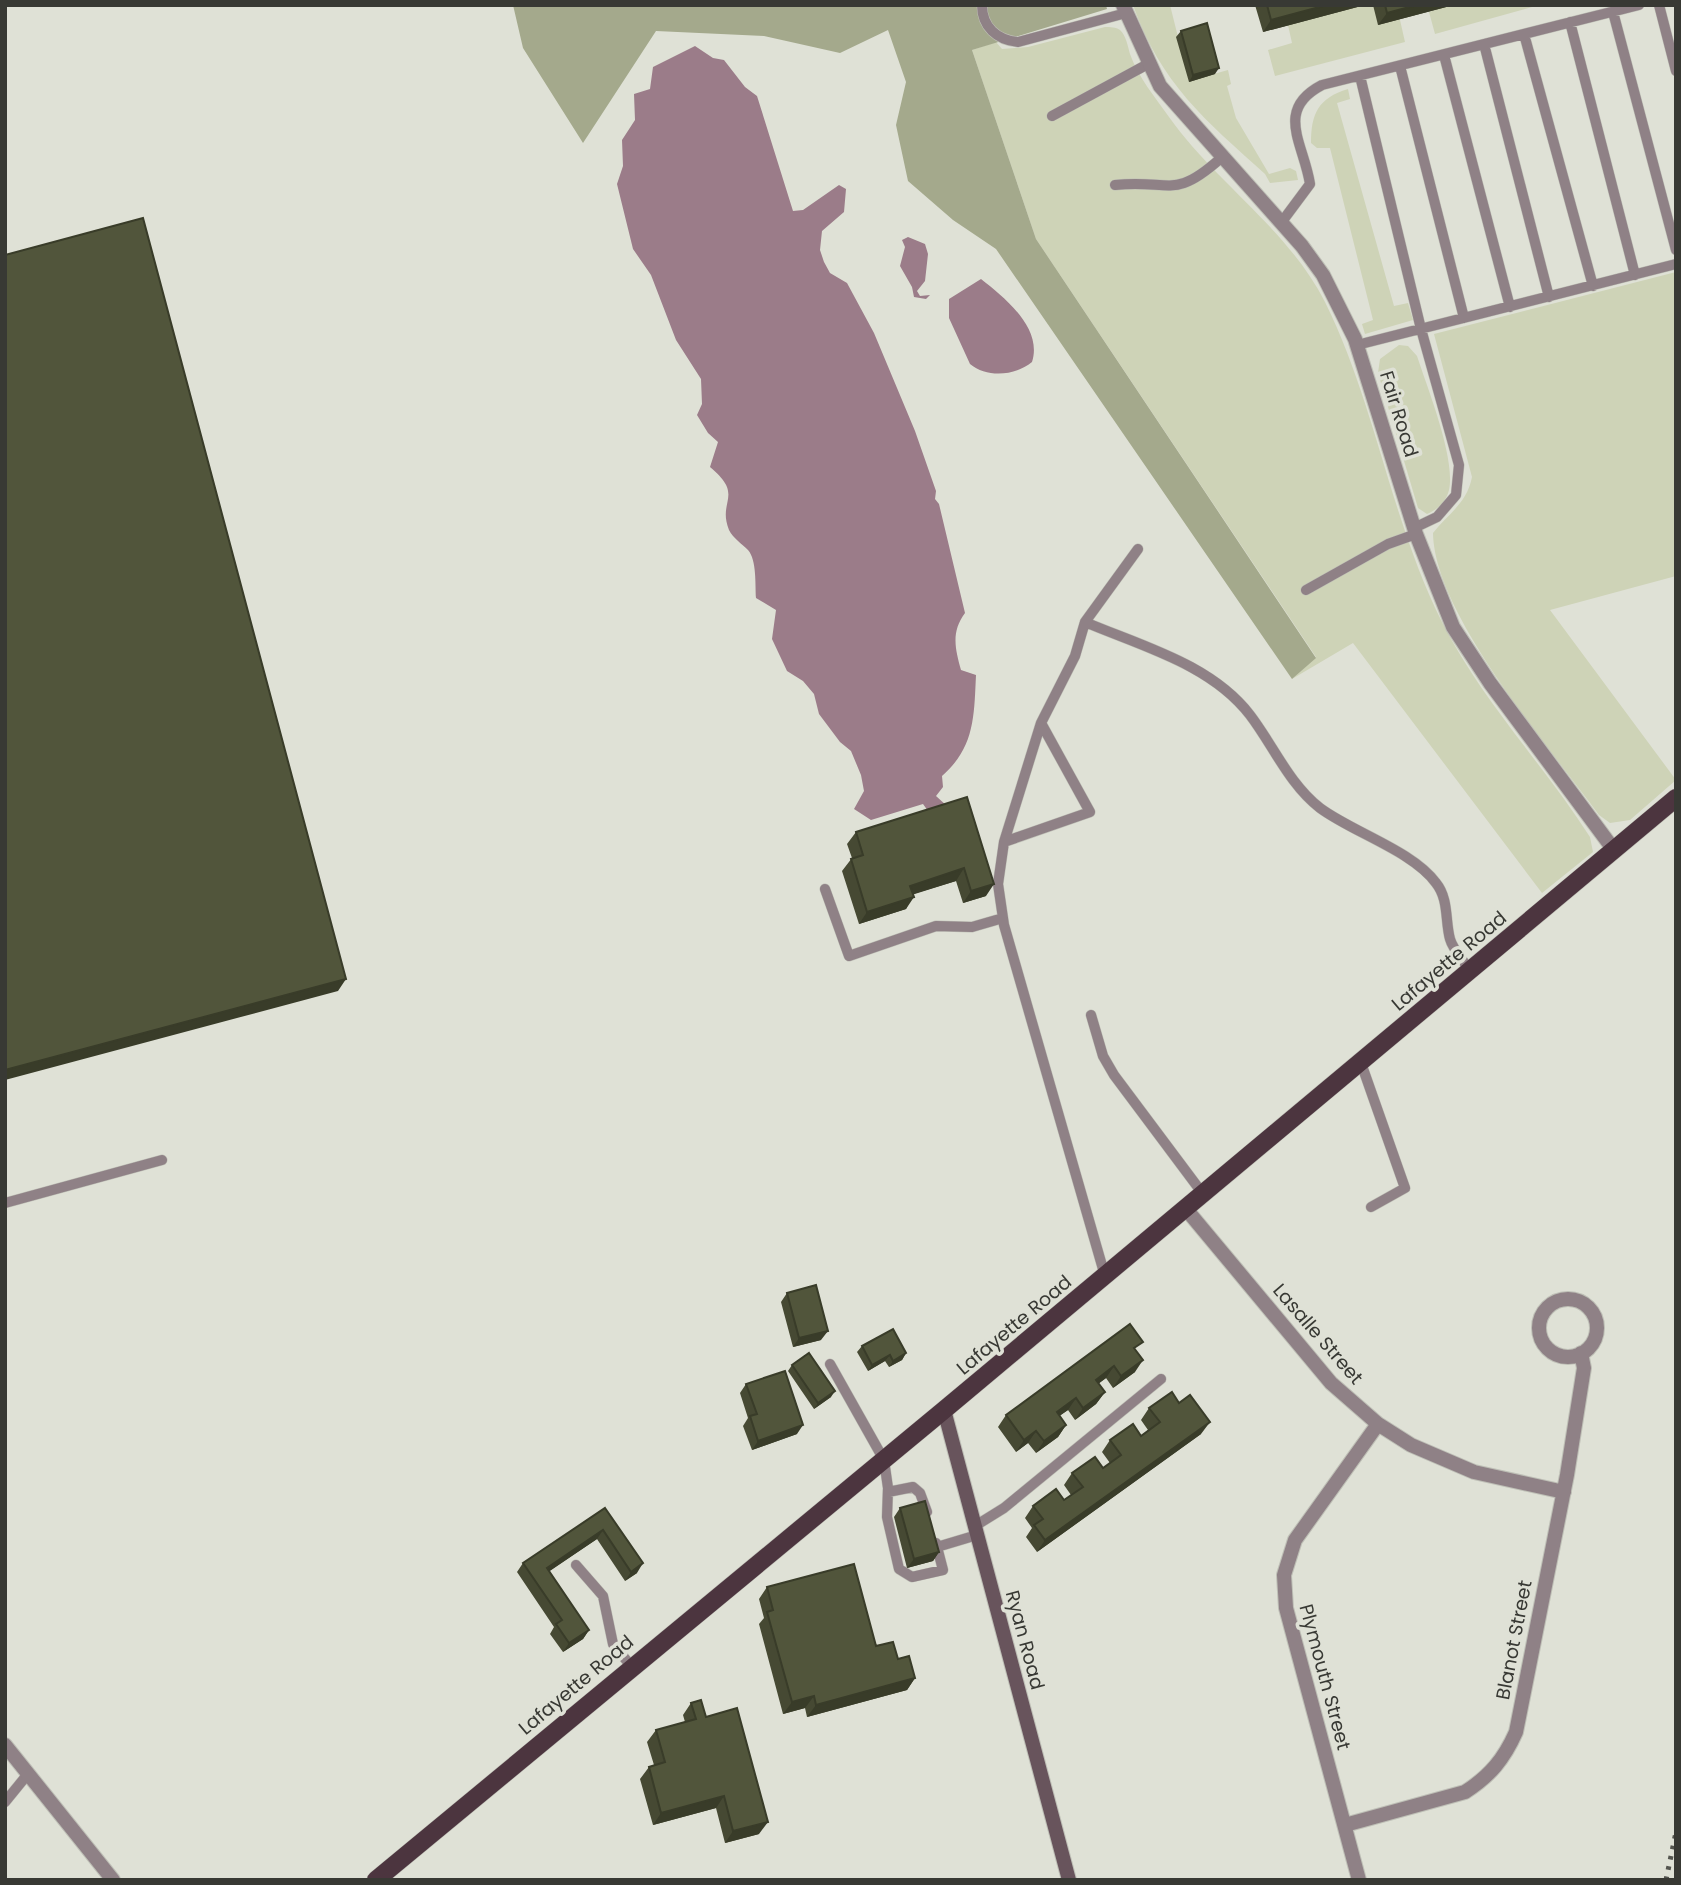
<svg xmlns="http://www.w3.org/2000/svg" width="1681" height="1885" viewBox="0 0 1681 1885" font-family="Poppins,sans-serif">
	<style>
		.green { fill: #ced3b7 }
		.forest { fill: #a4a98c }
		.water { fill: #9b7c89 }
		.lines { fill: none; stroke-linecap: round; stroke-linejoin: round }
		.lane-casing { stroke: #bebfb6; stroke-width: 11 }
		.street-casing { stroke: #bebfb6; stroke-width: 16 }
		.secondary-casing { stroke: #bebfb6; stroke-width: 16 }
		.primary-casing { stroke: #bebfb6; stroke-width: 19 }
		.lane { stroke: #8f8186; stroke-width: 10 }
		.street { stroke: #8f8186; stroke-width: 14 }
		.secondary { stroke: #68545c; stroke-width: 14 }
		.primary { stroke: #4c353f; stroke-width: 18 }
		.rail { stroke: #54554f; stroke-width: 5; stroke-dasharray: 3.5 7; stroke-linecap: butt }
		.wall { fill: #464933 }
		.shaded-wall { fill: #393c29 }
		.building { fill: #51553b; stroke: #393c29; stroke-width: 2 }
		.labels { text-anchor: middle; dominant-baseline: central; stroke-width: 7; stroke-linejoin: round; paint-order: stroke }
		.street-label { font-size: 19px; fill: #383934; stroke: #dfe1d6 }
	</style>
	<rect width="100%" height="100%" fill="#dfe1d6"/>
	<path class="green" d="M1133,5h37l19,76 39,-11 3,14 -4,2 9,32 33,56 21,-6 6,3 2,9 -28,3 -5,-9c-60,-54 -104,-90 -132,-169z
		M1364,5h9l27,15 5,22 -130,34 -7,-26 24,-7 -4,-18z
		M1450,5h89l-104,29 -6,-22z
		M1105,27c5,0 11,0 15,3 6,5 8,17 10,24 8,23 25,43 39,63 46,65 119,112 156,185 51,103 66,220 118,322 39,77 101,141 147,213l3,15 -51,41 -189,-250 -61,36 24,-22 -280,-418 -64,-189 24,-8 6,7 26,-2z
		M1348,89l2,10 -13,4 57,203 14,-3 5,17 -48,14 -3,-10 11,-4 -43,-172h-13l-6,-5c0,-29 7,-45 37,-54z
		M1676,272v304l-126,34 126,170 -46,40 -20,3 -11,-8c-49,-67 -165,-201 -166,-282 16,-20 34,-30 39,-56l-38,-143z
		M1399,345l9,1 9,10c10,31 39,103 32,134 -3,12 -11,19 -22,24l-9,-6 -40,-135 2,-14z"/>
	<path class="forest" d="M513,5h593l1,4 -135,41 64,189 280,419 -24,21 -296,-430 -43,-29 -45,-39 -12,-56 10,-43 -18,-52 -48,23 -76,-17 -108,-5 -73,112 -60,-95z"/>
	<path class="water" d="M695,46l18,12 11,2 21,27 12,9 36,115 10,-1 36,-25 7,4 -2,23 -22,19 -2,19 4,12 6,11 17,10 27,50 41,98 21,60 -1,8 4,5 26,109c-14,19 -10,35 -4,57l15,5c-2,41 -1,72 -34,101l1,11 -7,9 11,10 -19,5 -5,-7 -52,16 -17,-11 10,-18 -3,-16 -10,-24 -11,-9 -21,-28 -5,-20 -11,-13 -16,-10 -15,-32 4,-29 -20,-12c-1,-13 1,-38 -8,-48 -6,-6 -15,-12 -19,-20 -12,-30 16,-34 -19,-63l8,-25 -10,-9 -11,-18 5,-11 -1,-25 -25,-39 -25,-65 -18,-26 -16,-65 6,-18 -1,-26 13,-20 -1,-26 16,-5 3,-22z
		M908,237l17,7 3,10 -3,27 -8,10 3,5 10,-1 -4,4 -12,-2 -2,-10 -12,-21 5,-19 -3,-7z
		M981,279c23,18 62,49 51,83 -17,14 -45,16 -62,2l-21,-46v-19z"/>
	<g class="lines">
		<defs>
			<path id="lane" d="M982,5c0,22 15,35 36,37l108,-29
				M1659,5l17,66
				M1613,12l63,238
				M1570,22l65,253
				M1524,34l69,252
				M1484,44l65,253
				M1444,55l66,252
				M1400,66l64,252
				M1360,76l61,253 38,136 -3,30 -19,22 -23,11
				M1052,116l96,-52
				M1115,185c56,-6 58,16 106,-27
				M1281,223l29,-39c-6,-40 -36,-74 12,-99l317,-80
				M1357,345l319,-81
				M1306,590l82,-46 28,-10
				M1085,622c56,24 126,42 165,93 23,30 39,69 70,93 32,24 93,43 116,75 13,16 9,38 14,56 3,11 14,22 20,32
				M1004,842l86,-30 -49,-89
				M825,889l24,67 87,-30 36,1 31,-9
				M1091,1015l12,41 11,19 89,119
				M1361,1063l44,125 -34,19
				M5,1203l157,-43
				M1105,1276l-101,-351 -6,-41 6,-42 37,-119 34,-67 10,-34 53,-73
				M830,1364l54,96 4,28 -1,29 12,52 13,8 31,-7 -7,-27
				M888,1492l25,-5 7,6 7,19
				M975,1526l29,-18 157,-129
				M937,1547l40,-12
				M576,1565l27,31 10,48 18,22
				M5,1802l22,-27"/>
			<path id="street" d="M1123,5l37,81 142,160 21,29 32,64 61,195 37,93 37,56 124,167
				M1186,1209l145,174 47,41 33,21 63,27 90,20
				M1539 1328a29 29 0 1 1 58 0a29 29 0 1 1-58 0Z
				M5,1745l108,135
				M1345,1825l120,-33c25,-16 39,-33 51,-60l51,-257 17,-107 -3,-15
				M1359,1880l-73,-272 -2,-33 11,-35 83,-116"/>
			<path id="secondary" d="M944,1410l125,470"/>
			<path id="primary" d="M376,1880l568,-470 732,-612"/>
		</defs>
		<use href="#lane" class="lane-casing"/>
		<use href="#street" class="street-casing"/>
		<use href="#secondary" class="secondary-casing"/>
		<use href="#primary" class="primary-casing"/>
		<use href="#lane" class="lane"/>
		<use href="#street" class="street"/>
		<use href="#secondary" class="secondary"/>
		<use href="#primary" class="primary"/>
		<path class="rail" d="M1666,1880l10,-48"/>
	</g>
	<path class="wall" d="M1255,5h110l-102,27z
		M1373,5h78l-1,1 -72,19z
		M1181,31l34,43 -26,8 -13,-45z
		M967,797l19,99 -23,7 -7,-22 -43,13 -7,15 -47,15 -17,-53 10,-13 -5,-14 9,-12z
		M787,1293l34,47 -28,7 -12,-45z
		M862,1346l44,7 -4,7 -13,7 -4,-6 -17,10 -11,-19z
		M1136,1351l-1,21 -22,16 -7,-10 -8,6 7,8 -9,12 -21,16 -7,-10 -9,6 7,9 -8,12 -22,16 -8,-10 -12,9 -18,-25 8,-12z
		M792,1365l39,32 -17,12 -26,-38z
		M746,1384l51,50 -45,16 -9,-24 5,-8 -8,-25z
		M1149,1408l52,26 -164,118 -11,-15 6,-9 -7,-10 8,-12 31,-6 7,-5 -7,-10 8,-12 31,-5 7,-5 -8,-11 8,-12 31,-4 7,-6 -7,-10z
		M605,1508l32,65 -12,8 -28,-42 -48,32 40,59 -6,9 -20,13 -13,-18 4,-7 -37,-55 6,-9z
		M900,1508l39,44 -6,9 -26,7 -13,-51z
		M767,1587l131,72 17,19 -8,12 -100,27 -2,-9 -22,6 -24,-90 5,-6 -5,-19z
		M691,1703l15,14 53,117 -34,9 -9,-35 -63,17 -13,-46 9,-12 5,-2 -7,-23 9,-12 29,-8 -2,-7z"/>
	<path class="shaded-wall" d="M1327,5h38l-102,27 8,-12z
		M1417,5h34l-1,1 -72,19 9,-12z
		M1219,68l-4,6 -26,8 4,-7z
		M964,868l-8,13 -54,17 8,-12z
		M994,884l-8,12 -23,7 8,-12z
		M914,897l-8,12 -47,15 8,-12z
		M346,979l-8,12 -333,89v-10z
		M828,1331l-7,9 -28,7 6,-9z
		M906,1353l-4,7 -13,7 4,-6z
		M890,1355l-5,6 -17,10 4,-6z
		M1143,1360l-8,12 -22,16 8,-12z
		M1114,1366l-8,12 -19,14 9,-12z
		M835,1391l-4,6 -17,12 4,-6z
		M1105,1392l-9,12 -21,16 8,-12z
		M1076,1398l-8,12 -20,14 9,-12z
		M1210,1422l-9,12 -164,118 8,-12z
		M803,1425l-6,9 -45,16 6,-9z
		M1066,1425l-8,12 -22,16 8,-12z
		M1036,1431l-8,12 -12,9 8,-12z
		M603,1530l-6,9 -56,38 6,-9z
		M939,1552l-6,9 -26,7 7,-9z
		M643,1563l-6,10 -12,8 6,-9z
		M589,1630l-6,9 -20,13 6,-9z
		M915,1678l-8,12 -100,27 9,-12z
		M814,1696l-9,12 -22,6 9,-12z
		M724,1796l-8,12 -63,17 8,-12z
		M768,1822l-9,12 -34,9 8,-12z"/>
	<path class="building" d="M1267,5h60l-56,15z
		M1385,5h32l-30,8z
		M1207,23l12,45 -26,7 -12,-44z
		M143,218l203,761 -341,91v-815z
		M967,797l27,87 -23,7 -7,-23 -54,18 4,11 -47,15 -16,-53 12,-4 -7,-23z
		M816,1285l12,46 -29,7 -12,-45z
		M1130,1324l13,18 -9,6 9,12 -22,16 -7,-10 -18,14 9,12 -22,16 -7,-10 -19,14 9,13 -22,16 -8,-10 -12,9 -18,-25z
		M893,1329l13,24 -13,8 -3,-6 -18,10 -10,-19z
		M809,1353l26,38 -17,12 -26,-38z
		M785,1371l18,54 -45,16 -8,-25 7,-2 -11,-30z
		M1172,1392l7,11 11,-8 20,27 -165,118 -11,-15 9,-6 -10,-13 23,-17 8,11 19,-13 -11,-14 23,-16 8,11 18,-13 -11,-15 23,-16 8,12 19,-14 -11,-14z
		M925,1501l14,51 -25,7 -14,-51z
		M605,1508l38,55 -12,9 -28,-42 -56,38 42,62 -20,13 -13,-19 6,-4 -39,-57z
		M854,1564l22,82 17,-4 5,17 11,-3 6,22 -99,27 -2,-9 -22,6 -25,-90 6,-2 -6,-23z
		M701,1700l5,17 31,-9 31,114 -35,9 -9,-35 -63,17 -12,-46 16,-5 -9,-32 40,-11 -5,-16z"/>
	<g class="labels">
		<g class="street-label">
			<text transform="translate(1399 414) rotate(73)">Fair Road</text>
			<text transform="translate(1449 961) rotate(-40)">Lafayette Road</text>
			<text transform="translate(1014 1325) rotate(-40)">Lafayette Road</text>
			<text transform="translate(1318 1334) rotate(49)">Lasalle Street</text>
			<text transform="translate(1025 1640) rotate(75)">Ryan Road</text>
			<text transform="translate(1514 1640) rotate(-79)">Blanot Street</text>
			<text transform="translate(1325 1677) rotate(75)">Plymouth Street</text>
			<text transform="translate(576 1685) rotate(-40)">Lafayette Road</text>
		</g>
	</g>
	<rect width="1681" height="1885" fill="none" stroke="#383934" stroke-width="14"/>
</svg>
